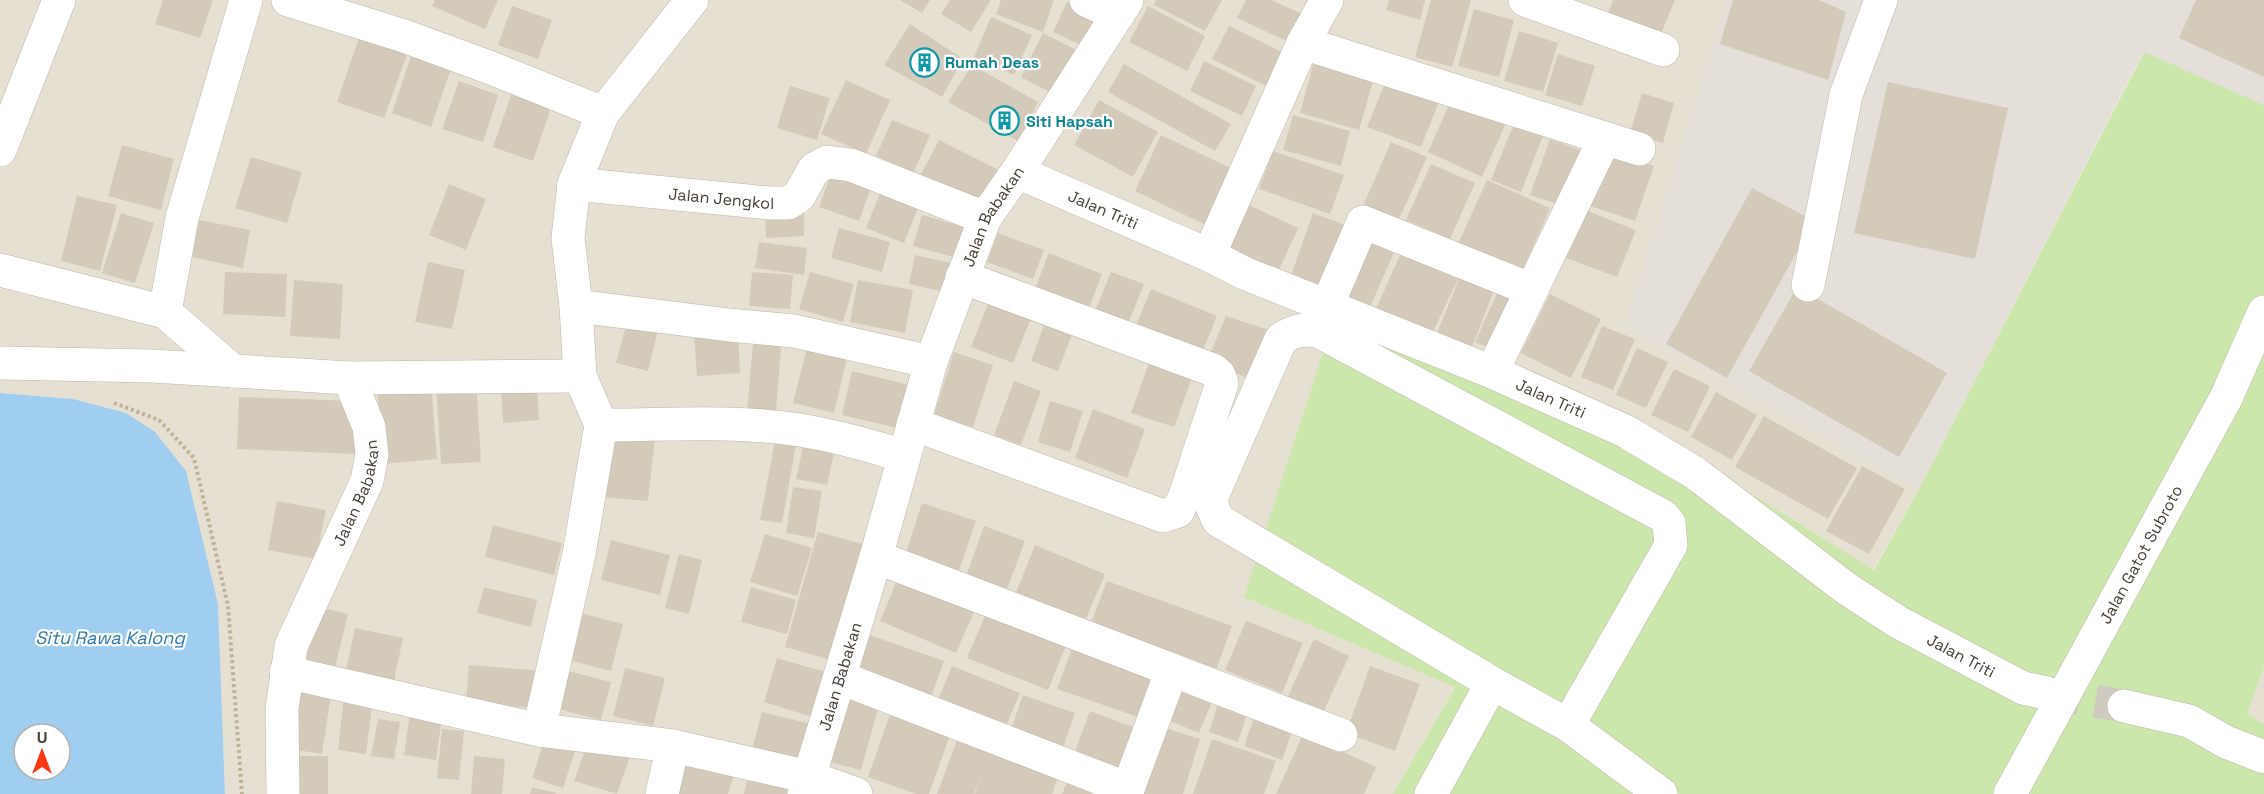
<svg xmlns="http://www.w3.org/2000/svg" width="2264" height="794" viewBox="0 0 2264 794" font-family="'Space Grotesk',sans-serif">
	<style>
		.residential { fill: #e6e0d2 }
		.industrial { fill: #e4dfd9 }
		.green { fill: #cce7ac }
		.water { fill: #a0cef0; fill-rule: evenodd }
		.building { fill: #d4caba }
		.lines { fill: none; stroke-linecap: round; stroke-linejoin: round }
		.minor-tunnel { stroke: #cfcbc1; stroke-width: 33; stroke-dasharray: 33 16; stroke-linecap: butt }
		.minor-casing { stroke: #beb6a7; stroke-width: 34 }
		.path { stroke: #bfb298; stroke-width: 4; stroke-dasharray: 3 3; stroke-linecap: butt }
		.minor { stroke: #fff; stroke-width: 33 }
		.labels { text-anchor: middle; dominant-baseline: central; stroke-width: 4.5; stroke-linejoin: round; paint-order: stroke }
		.culture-label { font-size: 16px; font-weight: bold; fill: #0d838f; stroke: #fff; text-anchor: start }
		.street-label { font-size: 16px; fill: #443e34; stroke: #fff }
		.water-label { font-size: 18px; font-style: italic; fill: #2d78b0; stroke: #fff }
	</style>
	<rect width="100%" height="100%" fill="#f2eee4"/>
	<path class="residential" d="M0,0h1728l-102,326 293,163 -46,81 -259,-161 -221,385h-1168l-7,-190 -145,-205 -73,-6z
		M2264,667v57l-17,-10z"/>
	<path class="industrial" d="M1728,0h536v105l-121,-53 -224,437 -294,-163z"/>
	<path class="green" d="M2144,52l120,53v562l-17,47 17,10v70h-871l62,-107 -211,-90 94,-291 276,103 260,161 45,-81z"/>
	<path class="water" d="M0,393l73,6 53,14 29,19 31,39 32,133 7,190h-225zM24,734h36v36h-36z"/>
	<path class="building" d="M163,0h50l-13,38 -45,-14z
		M435,0h63l-13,29 -53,-23z
		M900,0h30l-8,13z
		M950,0h41l-20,32 -30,-18z
		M1001,0h53l-11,32 -47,-18z
		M1156,0h66l-17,31 -51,-26z
		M1246,0h25l33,15 -13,28 -54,-25z
		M1389,0h36l-5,20 -34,-10z
		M1431,0h40l-19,67 -37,-10z
		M1613,0h62l-14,34 -53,-21z
		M1733,0h86l27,12 -18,68 -108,-36z
		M2196,0h68v77l-85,-39z
		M1067,2l36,17 -14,30 -36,-17z
		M512,6l40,14 -14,39 -40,-14z
		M1148,6l57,30 -18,35 -58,-29z
		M1474,9l40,11 -15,57 -41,-11z
		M991,17l41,18 -18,40 -40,-18z
		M910,24l53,35 -21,38 -58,-32z
		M1229,26l53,26 -16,34 -54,-27z
		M1519,31l39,12 -15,49 -39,-11z
		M361,32l48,17 -25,69 -47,-16z
		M1043,33l41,21 -23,44 -40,-21z
		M415,44l40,13 -24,70 -39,-14z
		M1558,54l37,12 -13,40 -37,-11z
		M1204,61l52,25 -14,30 -52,-25z
		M1314,61l60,17 -15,52 -59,-17z
		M1124,64l107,60 -16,27 -107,-59z
		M972,65l66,37 -20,39 -70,-39z
		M846,80l44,20 -24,54 -45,-20z
		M459,81l39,14 -15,47 -41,-13z
		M1386,81l53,21 -18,45 -54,-20z
		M1888,82l120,26 -33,151 -121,-26z
		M790,86l40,12 -13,42 -40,-12z
		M1642,93l32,10 -11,40 -33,-10z
		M511,95l40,13 -18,53 -40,-14z
		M1452,98l54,25 -24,54 -54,-25z
		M1099,100l59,32 -25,45 -59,-32z
		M1293,115l57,16 -9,35 -58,-16z
		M1517,116l29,12 -25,64 -30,-12z
		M892,120l38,15 -16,37 -38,-16z
		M1161,135l80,38 -27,56 -79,-38z
		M1550,139l33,12 -20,55 -33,-11z
		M939,140l62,31 -20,39 -62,-32z
		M1391,142l36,15 -33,73 -35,-15z
		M122,145l52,14 -13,51 -53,-14z
		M1273,151l71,24 -14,39 -71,-25z
		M1609,151l45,15 -19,55 -45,-15z
		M251,157l51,15 -15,51 -52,-15z
		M1431,164l44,19 -25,56 -44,-19z
		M834,165l40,14 -15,42 -40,-14z
		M1487,180l63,28 -28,64 -64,-28z
		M449,184l37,15 -20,51 -37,-15z
		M882,188l38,15 -16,40 -38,-15z
		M1752,188l62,33 -87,157 -61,-34z
		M77,196l40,9 -17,66 -39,-10z
		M1240,201l58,27 -22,49 -59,-27z
		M804,209v27l-38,2 -1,-28z
		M1585,210l51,20 -19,47 -51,-19z
		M121,213l33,10 -19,60 -33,-10z
		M1313,213l32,12 -24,64 -31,-11z
		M922,215l45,13 -10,30 -44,-12z
		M199,220l51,10 -7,38 -51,-11z
		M839,228l51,14 -8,30 -51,-14z
		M998,233l46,17 -11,29 -46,-17z
		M1364,234l32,14 -26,59 -33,-14z
		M759,242l48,6 -3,27 -49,-7z
		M1049,253l53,21 -16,42 -53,-22z
		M1401,253l57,26 -27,57 -56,-25z
		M915,255l36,8 -7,29 -35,-8z
		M428,262l37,8 -13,59 -37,-7z
		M225,272l62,2 -2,43 -62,-3z
		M752,272l41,3 -3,34 -41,-3z
		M810,272l44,12 -11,38 -44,-13z
		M1111,272l33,12 -20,50 -33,-13z
		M1461,274l34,14 -25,64 -35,-14z
		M294,280l49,4 -3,55 -50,-3z
		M858,280l55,10 -8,43 -55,-11z
		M1500,287l22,10 -25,54 -22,-9z
		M1797,287l150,86 -48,84 -150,-86z
		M994,289l42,17 -23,57 -42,-16z
		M1151,289l66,27 -18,44 -66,-27z
		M1550,294l51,25 -30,59 -50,-25z
		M1226,316l52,17 -21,49 -50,-21z
		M1047,317l28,10 -17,44 -27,-10z
		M627,322l31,8 -10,41 -32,-8z
		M1602,326l33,13 -22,51 -32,-13z
		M738,331l2,42 -43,3 -3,-43z
		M754,332l28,2 -7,90 -29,-2z
		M807,348l40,9 -13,56 -41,-10z
		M1637,348l31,14 -22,46 -30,-13z
		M954,352l39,13 -20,62 -39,-12z
		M1149,363l43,15 -18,49 -43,-14z
		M1674,369l36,17 -22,46 -37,-17z
		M852,371l61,15 -11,43 -60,-14z
		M431,381l6,78 -54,5 -6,-79z
		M476,381l5,81 -40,2 -5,-81z
		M1014,381l27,10 -20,54 -27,-10z
		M537,385l2,35 -36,3 -2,-35z
		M1716,392l41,23 -25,45 -41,-23z
		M239,397l118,4 -2,53 -118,-5z
		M1050,401l33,10 -13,41 -32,-10z
		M1093,409l52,20 -18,49 -52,-20z
		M1764,416l93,52 -29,51 -93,-52z
		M777,430l21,4 -16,89 -22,-3z
		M609,434l46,4 -7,63 -45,-4z
		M804,442l31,6 -8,37 -31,-6z
		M1862,466l43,23 -36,65 -43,-23z
		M793,487l29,4 -8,47 -28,-5z
		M277,501l49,9 -10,49 -48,-9z
		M922,503l54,18 -20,58 -53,-17z
		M493,525l69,18 -8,32 -69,-18z
		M984,526l41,15 -21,56 -40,-15z
		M818,532l45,12 -32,116 -46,-13z
		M765,534l47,14 -15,48 -47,-14z
		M611,540l59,15 -10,40 -59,-15z
		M1035,545l70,29 -23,54 -69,-28z
		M679,554l23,6 -13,54 -24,-6z
		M900,573l77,32 -21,48 -76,-32z
		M1107,581l125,45 -19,52 -126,-45z
		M484,587l53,13 -6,27 -54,-14z
		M751,587l45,13 -9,34 -46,-12z
		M318,607l30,7 -15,62 -29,-6z
		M987,611l80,32 -19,47 -81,-32z
		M577,612l46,12 -12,47 -46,-12z
		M1246,621l57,22 -21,50 -57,-23z
		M355,628l48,10 -10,47 -48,-10z
		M867,634l77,27 -15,41 -77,-26z
		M1314,639l35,17 -29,63 -35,-16z
		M1074,643l87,31 -17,45 -87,-30z
		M777,658l48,14 -13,45 -48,-15z
		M469,665l74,6 -3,38 -74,-7z
		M952,666l68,27 -19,45 -67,-28z
		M1370,666l50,18 -25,67 -49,-18z
		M625,668l40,10 -12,48 -40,-10z
		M568,671l43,11 -10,38 -42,-11z
		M1176,681l38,16 -15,36 -38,-16z
		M301,683l31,5 -10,66 -32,-5z
		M846,685l36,9 -21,76 -36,-9z
		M1023,695l52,18 -15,43 -52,-18z
		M344,696l29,3 -7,55 -28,-4z
		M1220,698l29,10 -11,34 -29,-10z
		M1257,709l38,14 -13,37 -38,-14z
		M1090,711l56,21 -18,51 -57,-21z
		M762,712l53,13 -11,43 -53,-14z
		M410,713l32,5 -6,42 -32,-5z
		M890,714l60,21 -21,59h-13l-48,-17z
		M378,719l22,3 -6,37 -23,-3z
		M1156,725l44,14 -17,55h-42z
		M442,729l22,2 -5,49 -22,-2z
		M547,732l31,10 -15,46 -31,-10z
		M960,732l102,34 -10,28h-77l7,-23 -8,23h-37z
		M1303,734l73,33 -12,27h-88z
		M1212,739l64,22 -12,33h-71z
		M588,742l42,14 -13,38 -43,-13z
		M688,752l48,16 -8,26h-53z
		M293,756h35v38h-35z
		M474,756l31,3 -3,35h-31z
		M750,765l48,10 -4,19h-50z
		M1070,775l50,19h-58z
		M532,787l24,6v1h-26z"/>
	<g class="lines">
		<path class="minor-tunnel" d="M2047,693l77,13"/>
		<defs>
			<g id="minor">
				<path d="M288,0l116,36 87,32 112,45"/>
				<path d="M692,0l-89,113 -29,71 -6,54 8,68 4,70 21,49c66,0 134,-5 199,5 36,6 69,15 103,26"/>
				<path d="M1086,0l32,15"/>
				<path d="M1525,0l138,50"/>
				<path d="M1303,43l336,106"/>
				<path d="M0,150l59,-150"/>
				<path id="s1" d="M1017,172l192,83 35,18 248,99 133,59 70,42 152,116 51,33 125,66 24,5"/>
				<path id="s2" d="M574,184l195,19h19l11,-7 15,-27 13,-7 24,3 134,53"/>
				<path d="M1209,255l94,-212 24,-43"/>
				<path d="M0,270l165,42 68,59"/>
				<path d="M1808,285l38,-190 35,-95"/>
				<path d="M576,306l153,19 65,6 137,31"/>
				<path d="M1327,306l36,-84 169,68"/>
				<path d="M165,312l17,-94 64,-218"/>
				<path d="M0,363l152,3 197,12 231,-2"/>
				<path d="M1492,372l113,-234"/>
				<path d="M913,424l250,92 15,-5 7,-15 37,-113 -3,-8 -6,-5 -251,-93"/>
				<path d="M876,557l296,113 -46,124"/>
				<path d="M1172,670l169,65"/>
				<path d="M286,672l253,58 134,16 136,31 47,17"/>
				<path d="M841,678l287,111"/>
				<path d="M1492,683l-274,-163 -6,-14v-10l69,-157c14,-9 22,-10 37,-8l345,185 6,7 2,22 -103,180"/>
				<path d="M2124,706l65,15 37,21 38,15"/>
				<path d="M539,730l40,-176 22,-129"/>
				<path id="s3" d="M283,794l-1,-85 9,-63 76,-165 5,-27 -3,-27 -20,-49"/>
				<path d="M662,794l11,-48"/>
				<path id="s4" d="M804,794l72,-237 55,-195 54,-144 32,-46 110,-172"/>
				<path d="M1431,794l61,-111 76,42 93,69"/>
				<path id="s5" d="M2010,794l216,-396 38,-86"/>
			</g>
		</defs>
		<use href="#minor" class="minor-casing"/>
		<path class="path" d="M114,403l45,17 35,38 34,148 14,188"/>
		<use href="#minor" class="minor"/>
	</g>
	<defs>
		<symbol id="building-ring" viewBox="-11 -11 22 22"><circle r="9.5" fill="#fff" stroke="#0f9aa8" stroke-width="1.5"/><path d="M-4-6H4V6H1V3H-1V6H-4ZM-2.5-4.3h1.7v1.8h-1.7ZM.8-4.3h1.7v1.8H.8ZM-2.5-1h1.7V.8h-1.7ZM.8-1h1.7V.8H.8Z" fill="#0f9aa8"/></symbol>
	</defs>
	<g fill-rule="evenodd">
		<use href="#building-ring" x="908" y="46" width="33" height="33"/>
		<use href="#building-ring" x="988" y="104" width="33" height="33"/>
	</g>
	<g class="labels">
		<g class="culture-label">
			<text x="945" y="62">Rumah Deas</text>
			<text x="1026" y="121">Siti Hapsah</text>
		</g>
		<g class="street-label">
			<text stroke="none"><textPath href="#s2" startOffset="148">Jalan Jengkol</textPath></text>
			<text stroke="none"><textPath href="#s1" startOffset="94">Jalan Triti</textPath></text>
			<text stroke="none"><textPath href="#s4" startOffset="609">Jalan Babakan</textPath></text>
			<text stroke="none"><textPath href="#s1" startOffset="580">Jalan Triti</textPath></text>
			<text stroke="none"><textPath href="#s3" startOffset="316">Jalan Babakan</textPath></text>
			<text stroke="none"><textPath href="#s5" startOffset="273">Jalan Gatot Subroto</textPath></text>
			<text stroke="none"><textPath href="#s1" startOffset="1066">Jalan Triti</textPath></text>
			<text stroke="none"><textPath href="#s4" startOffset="123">Jalan Babakan</textPath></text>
		</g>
		<g class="water-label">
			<text x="110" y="637">Situ Rawa Kalong</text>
		</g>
	</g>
	<g transform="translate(42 752)"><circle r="28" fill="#ffffff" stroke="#b4b2ae" stroke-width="1.5"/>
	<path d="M0-4.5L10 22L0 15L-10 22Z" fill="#fb3813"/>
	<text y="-9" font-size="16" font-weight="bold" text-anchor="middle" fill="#443e34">U</text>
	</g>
</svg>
